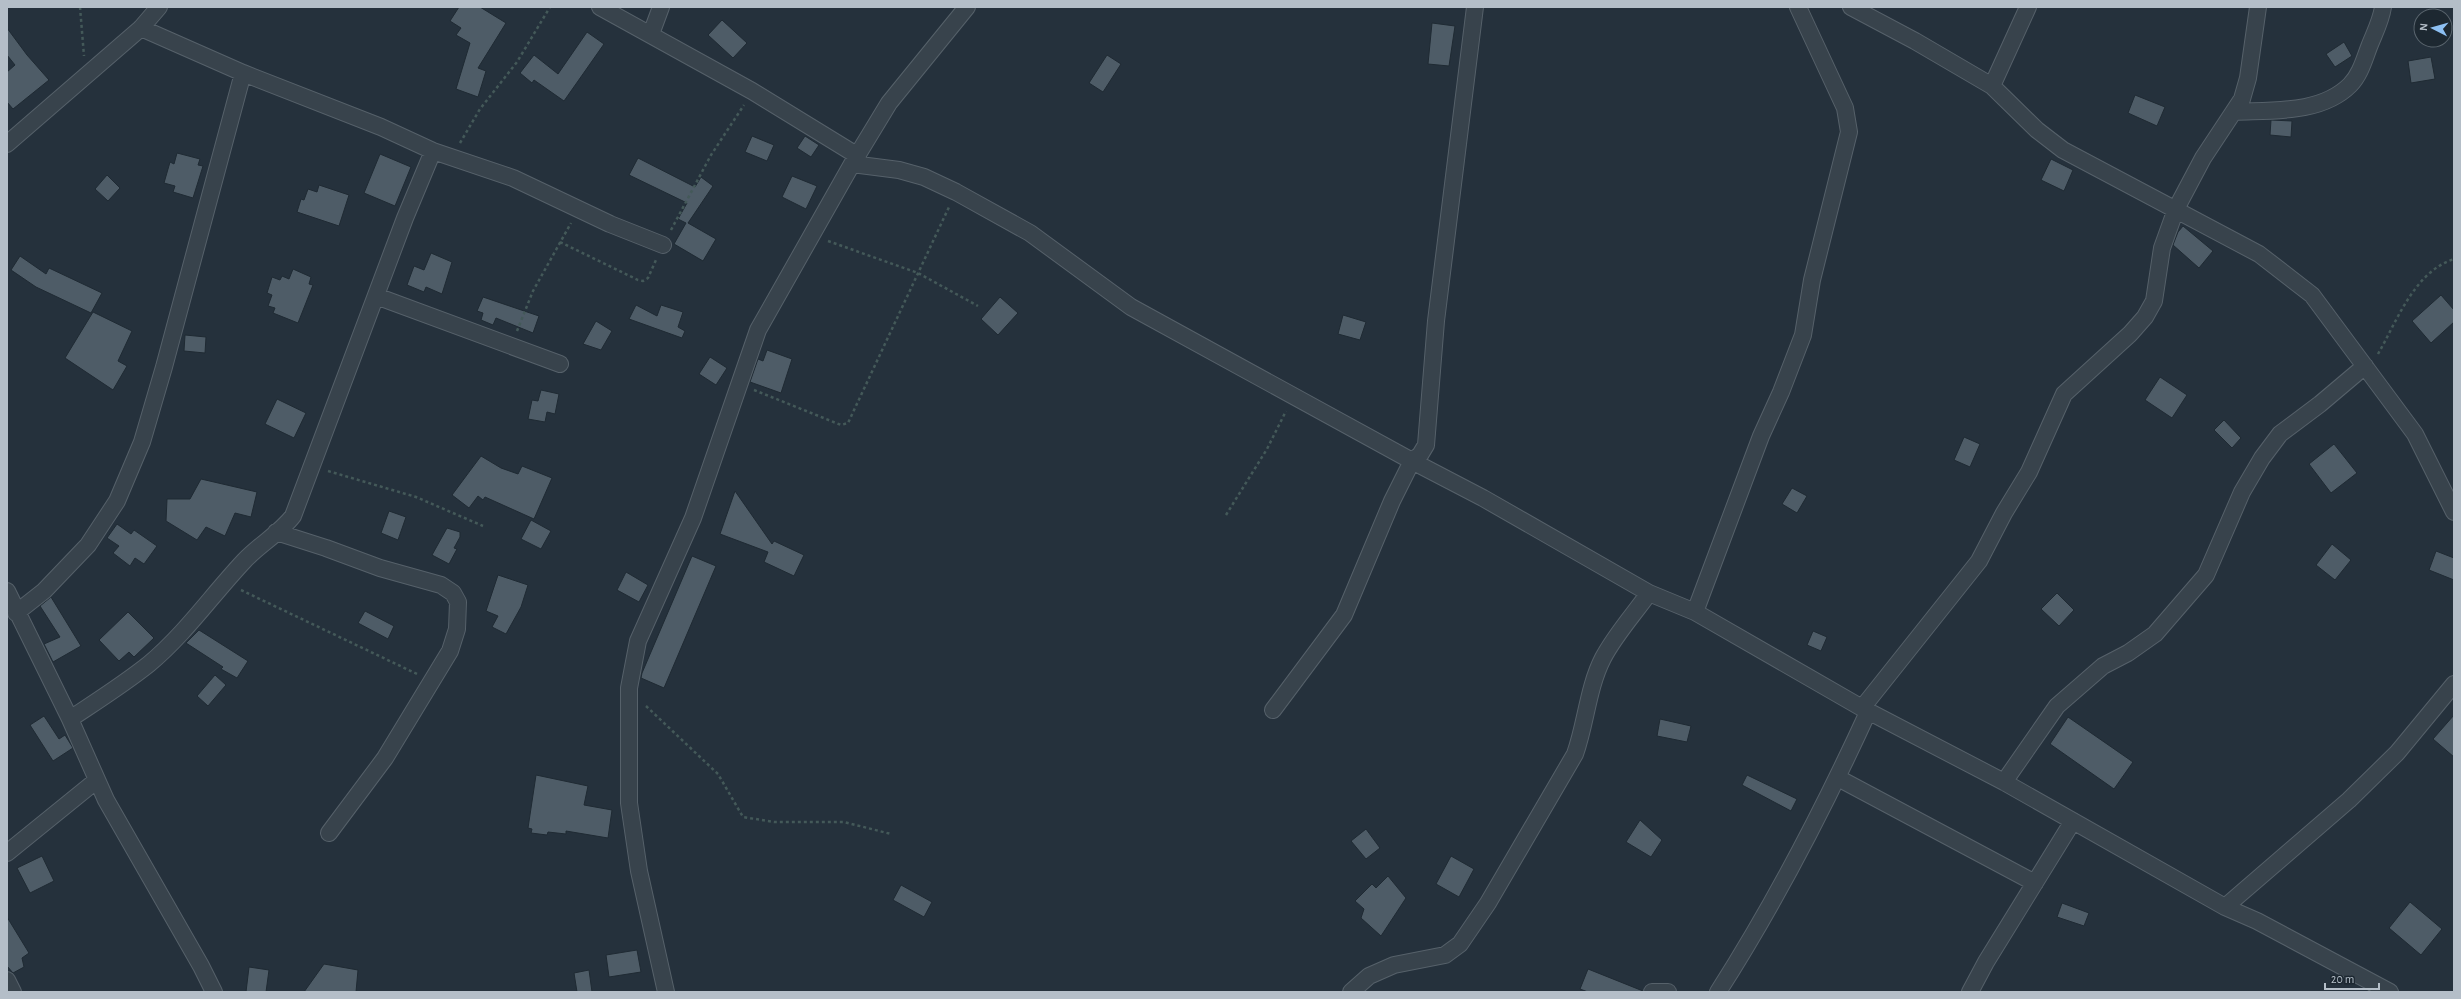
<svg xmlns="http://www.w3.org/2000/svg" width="2461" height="999" viewBox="0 0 2461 999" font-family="'Alegreya Sans',sans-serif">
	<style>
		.building { fill: #4e5c67; stroke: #1f2a33 }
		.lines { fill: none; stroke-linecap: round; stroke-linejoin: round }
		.street-casing { stroke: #56616a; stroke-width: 18 }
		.path { stroke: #445959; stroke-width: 2.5; stroke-dasharray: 3 3; stroke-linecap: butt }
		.street { stroke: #38434c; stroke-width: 16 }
	</style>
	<rect width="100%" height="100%" fill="#25313c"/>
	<path class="building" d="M459,7h21l26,16 -28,45 8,3 -8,26 -22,-8 14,-46 -14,-8 5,-7 -11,-7z
		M722,20l25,23 -14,15 -25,-23z
		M1432,23l23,3 -6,40 -21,-2z
		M7,28l20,27 22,25 -36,29 -6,-7v-30l8,-7 -8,-10z
		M587,32l17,12 -40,57 -30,-21 -2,3 -12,-10 14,-18 24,19z
		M2344,42l8,14 -17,11 -9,-13z
		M1107,55l14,9 -18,28 -14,-9z
		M2431,57l4,22 -24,4 -3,-22z
		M2135,95l30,12 -8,19 -29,-13z
		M2271,120l21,1 -1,16 -21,-2z
		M752,136l22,9 -7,16 -22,-9z
		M805,136l14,9 -8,12 -14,-9z
		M177,153l23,6 -2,6 5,1 -10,32 -20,-6 2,-6 -11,-3 6,-21 4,2z
		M380,154l31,13 -16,39 -31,-13z
		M638,158l57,29 6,-10 12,9 -25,37 28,16 -13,22 -29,-17 12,-21 -8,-4 9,-16 -58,-28z
		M2051,159l22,11 -9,21 -23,-11z
		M107,175l13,13 -12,13 -13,-12z
		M792,176l25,10 -11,23 -24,-12z
		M319,185l30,10 -10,31 -42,-14 4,-13 3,1 4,-11 9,3z
		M2183,226l30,25 -14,17 -26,-23 5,-13z
		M431,253l21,9 -10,32 -16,-7 -2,5 -17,-7 7,-19 10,4z
		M20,256l26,18 3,-6 53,25 -11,20 -55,-26 -25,-17z
		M293,269l18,8 -2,7 4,1 -15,38 -25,-10 2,-5 -7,-2 4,-11 -5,-2 5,-16 8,3 2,-4 7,3z
		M2441,295l13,15v12l-23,21 -19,-22z
		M483,297l56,19 -6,17 -37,-15 -3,7 -12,-5 2,-7 -6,-2z
		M1000,297l18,16 -20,22 -17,-16z
		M636,305l21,11 4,-11 22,7 -5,15 7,4 -3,7 -53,-19z
		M93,312l39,19 -14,30 9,5 -14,24 -48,-32z
		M1343,315l23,7 -6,18 -22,-6z
		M596,321l16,10 -11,19 -18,-6z
		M185,335l21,2 -1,16 -21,-2z
		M767,350l25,9 -11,34 -31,-11 8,-23 5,2z
		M710,357l17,11 -11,17 -17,-11z
		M2160,377l27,18 -15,23 -27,-18z
		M541,390l18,4 -4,20 -8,-2 -2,10 -17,-3 4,-19 6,1z
		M277,399l29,14 -12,25 -29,-14z
		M2224,420l17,18 -9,10 -18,-18z
		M1964,437l16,7 -10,23 -16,-7z
		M2334,444l23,29 -26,20 -22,-29z
		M481,456l20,12 17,6 4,-8 30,12 -18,41 -49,-22 -2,3 -5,-4 -9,12 -17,-13z
		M201,479l56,13 -6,25 -16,-4 -10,23 -19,-9 -9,13 -31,-19 1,-22h23z
		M1792,488l15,8 -10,17 -15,-9z
		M735,491l37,53 2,-3 30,14 -10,21 -30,-14 4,-10 -48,-18z
		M389,511l17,6 -8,23 -17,-7z
		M531,520l20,11 -10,18 -20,-10z
		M117,524l14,10 3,-4 23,16 -13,18 -9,-6 -5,8 -17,-13 6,-7 -12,-8z
		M447,528l13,4v5l-6,11 3,1 -8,15 -17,-9z
		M2332,544l19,16 -16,20 -19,-15z
		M2436,551l18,7v22l-25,-10z
		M692,556l24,10 -52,122 -23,-10 1,-5z
		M626,572l22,13 -9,17 -22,-12z
		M498,575l30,10 -7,22 -15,27 -14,-7 6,-11 -12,-5z
		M2057,593l17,17 -15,16 -18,-17z
		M51,597l30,49 -28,16 -9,-18 16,-7 -20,-31z
		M365,611l29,15 -6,13 -30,-16z
		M128,612l26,26 -20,19 -5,-5 -10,9 -20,-21z
		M199,630l49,31 -11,17 -16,-9 2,-2 -37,-24z
		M1813,631l14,6 -6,14 -14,-6z
		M215,675l11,10 -18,21 -11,-10z
		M2454,715v42l-21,-18z
		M44,716l15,23 6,-4 8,13 -20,13 -23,-36z
		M2068,717l65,45 -19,27 -64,-45z
		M1660,719l31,7 -4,16 -30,-6z
		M536,775l52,11 -4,19 28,5 -4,28 -42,-7v3l-18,-2 -1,3 -16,-2 1,-4 -4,-1z
		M1747,775l50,24 -6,12 -49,-26z
		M1640,820l22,20 -11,17 -25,-15z
		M1366,829l14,19 -14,11 -15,-18z
		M42,856l12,25 -24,12 -13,-25z
		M1451,856l23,13 -15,28 -23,-13z
		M1388,876l18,22 -25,38 -20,-18 3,-9 -9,-8 17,-17 4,4z
		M901,885l31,17 -8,15 -31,-17z
		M2410,902l32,27 -21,26 -32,-27z
		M2062,903l27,10 -5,13 -27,-9z
		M7,917l22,36 -7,5 2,9 -11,6 -6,-7z
		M637,950l4,22 -32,5 -3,-22z
		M324,964l34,6 -2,22h-52z
		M249,967l20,3 -3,22h-20z
		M1588,969l55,22v1h-55l-8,-3z
		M589,970l3,22h-15l-3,-19z"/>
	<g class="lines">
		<defs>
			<path id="street" d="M600,7l152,84 106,65
				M1851,7l64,34 77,45 45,44 26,20 196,104 53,41 103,139 39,78
				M141,28l102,45 138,54 52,24 80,27 97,46 53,21
				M651,34l10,-27
				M1992,86l36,-79
				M2234,112c38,-2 87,2 116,-27 10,-10 14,-25 19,-38 5,-13 12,-26 14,-40
				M7,144l134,-116 18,-21
				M852,164l47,6 25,7 32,15 74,41 101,74 281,154 71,37 166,95 46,19 167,96 142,74 221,125 32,14 133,71
				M376,296l184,68
				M276,532l50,16 54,20 61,17 12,8 5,9 -1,27 -7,22 -65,107 -56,75
				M7,591l63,128 36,81 95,166 13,26
				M1695,612l66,-176 20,-44 22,-57 9,-55 37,-148 -4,-24 -47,-101
				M16,613l28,-22 44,-46 29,-44 25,-59 22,-75 79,-294
				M1862,708l117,-147 25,-48 25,-41 35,-78 66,-60 15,-17 9,-16 8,-53 14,-39 27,-51 39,-59 6,-21 10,-71
				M1273,710l71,-95 48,-114 20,-40 8,-6 6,-10 10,-124 39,-314
				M70,719c27,-18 54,-35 79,-55 36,-30 63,-69 95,-103 15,-16 36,-28 49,-45l112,-298 28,-67
				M1838,778l197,105
				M2004,782l53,-76 46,-40 25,-13 27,-19 51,-59 36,-83 20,-34 18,-24 40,-30 45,-38
				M7,853l90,-73
				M2225,907l124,-107 48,-47 57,-69
				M7,980l6,12
				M666,992l-27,-121 -10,-68v-115l9,-47 55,-123 65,-188 94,-166 37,-61 78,-96
				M1351,992l18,-16 25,-11 51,-10 15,-11 28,-41 87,-149c11,-31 13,-67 28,-96 12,-23 31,-44 46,-65
				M1652,992h16
				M1718,992c57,-89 106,-184 150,-280
				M1970,992l16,-30 87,-141"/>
		</defs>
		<use href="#street" class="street-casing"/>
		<path class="path" d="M80,7l4,49
			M460,143l20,-34 37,-47 33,-55
			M671,230l40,-75 33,-50
			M828,241l90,32 60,33
			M560,242l78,38 5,1 5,-3 8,-18
			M517,331l16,-40 38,-68
			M2378,354c19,-33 36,-82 76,-95
			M754,390l87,35 7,-2 101,-216
			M328,471l88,26 67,29
			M1226,515l41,-66 19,-38
			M241,590l176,84
			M646,706l72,68 25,43 31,5h70l47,12"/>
		<use href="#street" class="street"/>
	</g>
	<rect width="2461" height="999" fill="none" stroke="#b4bec8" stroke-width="16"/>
	<g transform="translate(2433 28) rotate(276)"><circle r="19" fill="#1d2831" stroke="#59646d"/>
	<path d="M0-3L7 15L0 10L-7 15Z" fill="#8dc0f3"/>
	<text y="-6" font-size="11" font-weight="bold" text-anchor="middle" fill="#b4bec8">N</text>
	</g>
	<path d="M2325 983v6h54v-6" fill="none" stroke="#b4bec8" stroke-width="2"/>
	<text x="2331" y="983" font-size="12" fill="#b4bec8" stroke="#1d2831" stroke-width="3" paint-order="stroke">20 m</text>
</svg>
